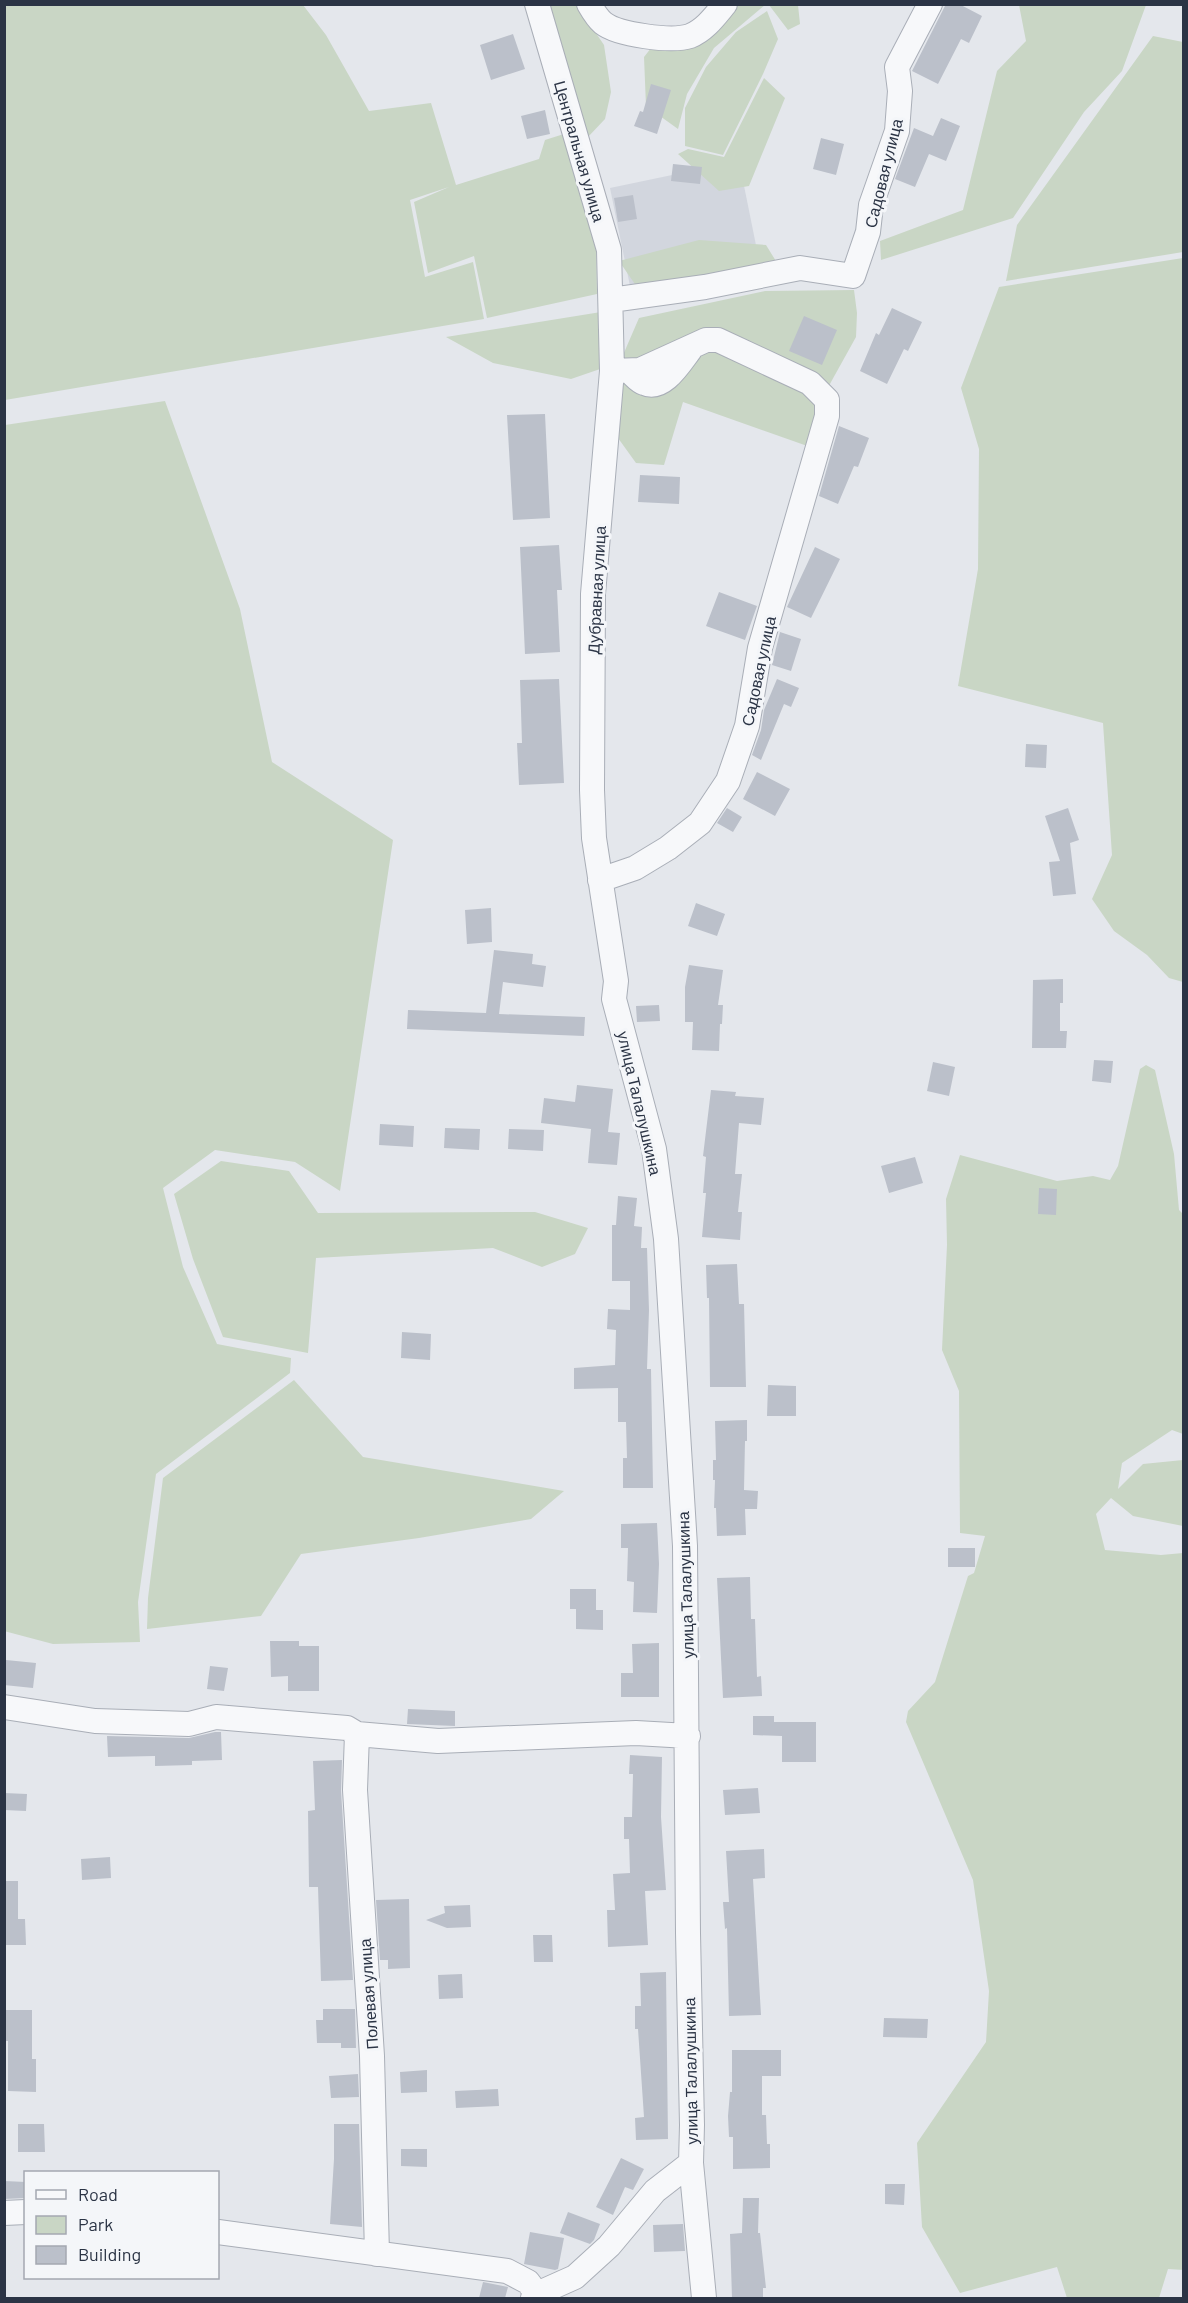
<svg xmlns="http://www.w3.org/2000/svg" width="1188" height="2303" viewBox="0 0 1188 2303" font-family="Barlow,sans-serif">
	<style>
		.built { fill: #d2d6de }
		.green { fill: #c9d6c5 }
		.building { fill: #bbc0ca }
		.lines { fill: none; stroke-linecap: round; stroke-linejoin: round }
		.minor-casing { stroke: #a9aeb7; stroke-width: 26 }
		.minor { stroke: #f7f8fa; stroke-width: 24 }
		.labels { text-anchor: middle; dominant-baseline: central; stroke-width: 6; stroke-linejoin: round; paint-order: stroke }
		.street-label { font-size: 16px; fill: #2b3445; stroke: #f4f6f9 }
	</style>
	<rect width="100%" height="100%" fill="#e4e7ec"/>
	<path class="built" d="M739,161l20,99 -129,26 -20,-98z"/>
	<path class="green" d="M5,5h298l23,30 43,76 62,-8 25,82 83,-26 6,-19 22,-7 29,94 1,67 -110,24 -13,-62 -46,17 -14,-71 35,-15 -39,13 15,77 48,-15 11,57 -479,81z
		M545,5h32l27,40 7,47 -6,27 -17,18z
		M736,5h29l-51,43 -27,46 -9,35 -32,-23 -2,-49 11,-14z
		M769,5h29l2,19 -12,6z
		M1019,5h127l-24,66 -38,41 -71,106 -132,42 -1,-19 83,-31 34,-139 29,-30z
		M767,11l11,28 -15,35 -40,81 -38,-9v-38l21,-41 30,-35z
		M1153,36l30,6v210l-177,29 11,-56z
		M764,78l21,20 -36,88 -30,5 -41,-37 10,-5 36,8z
		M699,240l67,5 13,21 -140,24 -20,-29z
		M1183,258h1l-1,724 -14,-4 -22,-23 -33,-24 -22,-32 20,-44 -9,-132 -145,-37 20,-117 1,-120 -18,-61 38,-101z
		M854,290l3,23 -1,24 -40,72 -3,39 -130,-46 -19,63 -28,-2 -18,-25 5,-83 16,-37 126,-27z
		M601,312l2,56 -32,11 -78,-16 -47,-26z
		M165,401l75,208 32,153 121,78 -53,351 -45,-29 -80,-12 -52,38 20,79 34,77 74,14 -1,15 -134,101 -18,128 2,40 -87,2 -49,-13 1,-1206z
		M1146,1065l9,5 19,84 5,56 4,4v220l-11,-4 -50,33 -4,26 25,-25 40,-4v66l-50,-10 -22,-18 -15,16 9,36 56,5 22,-2 1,717 -16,-1 -9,29h-92l-10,-31 -97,26 -38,-66 -5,-84 69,-101 3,-51 -16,-111 -67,-158 2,-11 27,-29 33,-106 6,-3 11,-37 -25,-3 -1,-142 -17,-41 5,-105 -1,-46 14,-44 97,26 36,-5 17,4 8,-14 22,-97z
		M221,1161l68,10 29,42 217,-1 53,16 -13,26 -33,13 -49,-19 -177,10 -8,95 -85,-16 -30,-78 -19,-65z
		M294,1380l69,77 201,34 -33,28 -112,19 -118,16 -40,62 -114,13 1,-31 15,-120z"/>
	<path class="building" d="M946,4h13l23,12 -13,27 -8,-4 -23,45 -26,-13z
		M513,34l12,35 -34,11 -11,-35z
		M651,84l20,6 -14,44 -23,-8 6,-15 3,1z
		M545,110l5,24 -23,5 -6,-23z
		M941,118l19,8 -14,35 -17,-7 -14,33 -20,-8 19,-51 19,8z
		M821,138l23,6 -8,31 -23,-6z
		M673,164l29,3 -2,17 -29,-3z
		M633,195l4,24 -19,3 -4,-24z
		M892,308l30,14 -14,29 -4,-2 -17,35 -27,-13 16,-38 3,2z
		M804,316l33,14 -15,35 -33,-14z
		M545,414l5,104 -37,2 -6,-105z
		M839,426l30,12 -11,29 -4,-1 -16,38 -19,-8z
		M640,475l40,2 -1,27 -41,-2z
		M559,545l3,45h-5l3,62 -35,2 -5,-107z
		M815,547l25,12 -29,59 -24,-11z
		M719,592l38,14 -12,34 -39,-14z
		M780,632l21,7 -10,32 -19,-6z
		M559,679l5,104 -45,2 -2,-42h5l-2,-63z
		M777,679l22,9 -8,19 -7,-3 -23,56 -9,-5 9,-25 3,-20z
		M1026,744l21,1 -1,23 -21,-1z
		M757,772l33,17 -15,27 -32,-17z
		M727,808l15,9 -9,15 -16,-9z
		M1068,808l11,32 -9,3 6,51 -23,2 -4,-34 11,-1 -15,-45z
		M696,903l29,11 -8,22 -29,-10z
		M491,908l1,34 -25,2 -2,-34z
		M494,950l39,4 -1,10 14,2 -3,21 -40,-5 -4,32 86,3 -1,19 -177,-7 1,-19 78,3z
		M689,965l34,5 -5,35h5l-1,19h-2l-1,27 -27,-1 1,-28h-8v-35z
		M1063,979v24h-3v28h7l-1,17h-34l1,-68z
		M659,1005l1,16 -23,1 -1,-16z
		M1094,1060l19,1 -2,22 -19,-2z
		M933,1062l22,5 -6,29 -22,-5z
		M577,1085l36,4 -5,43 12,1 -3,32 -29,-2 3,-34 -50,-6 3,-25 31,4z
		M711,1090l25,2 -1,4 29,2 -3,27 -22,-2 -4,51h7l-4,38h4l-2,28 -38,-3 4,-44h-3l3,-36 -3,-1z
		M380,1124l34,2 -1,21 -34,-2z
		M445,1128l35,1 -1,21 -35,-2z
		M509,1129l35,1 -1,21 -35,-2z
		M915,1157l8,26 -34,10 -8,-27z
		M1039,1188l18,1 -1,26 -18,-1z
		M618,1196l19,2 -3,28 8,1 -1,21h6l2,62 -2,59h4l2,119h-30v-30h4l-1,-36h-8v-34l-44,1v-21l41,-3 1,-35 -9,-1 1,-20 22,1v-29h-18v-56h4z
		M737,1264l2,40h5l2,83h-36l-1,-89h-2l-1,-33z
		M402,1332l29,2 -1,26 -29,-2z
		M768,1385l28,1v30h-29z
		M747,1420v21h-2l-1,49 14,1 -1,18h-12l1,26 -29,1 -1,-28h-2l1,-28h-2v-20h3l-1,-39z
		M657,1523l2,41 -2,49 -24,-1 1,-30 -7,-1 1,-33h-7v-24z
		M948,1548h27v19h-27z
		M750,1577l1,42h4l2,58 4,-1 1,20 -39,2 -6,-120z
		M570,1589h26v21h7v20l-27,-1v-20h-6z
		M270,1641h29v5h20v45h-31v-15l-17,1z
		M659,1643v54h-38v-24h12l-1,-29z
		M6,1660l30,3 -3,25 -29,-3z
		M210,1666l18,2 -4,23 -17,-2z
		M408,1709l47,2v15l-48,-2z
		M753,1716h21v6h42v40h-34v-26l-29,-1z
		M215,1732h6l1,28 -30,1v4l-37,1v-10l-47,1 -1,-21 82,2z
		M630,1755l32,2 -1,60 5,73 -21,1 3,54 -40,2 -1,-37h8l-2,-36 17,-1 -1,-34h-5v-22h8l1,-43h-4z
		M342,1760l-1,31 12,189 -32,1 -3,-94h-9l-1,-76 7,-1 -2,-49z
		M758,1788l2,25 -35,2 -2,-25z
		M4,1793l23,1 -1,17 -22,-1z
		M764,1849l1,29 -12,1 8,136 -32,1 -2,-88 -2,1 -2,-27h6l-3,-51z
		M110,1857l1,21 -29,2 -1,-21z
		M4,1881h14v38h7l1,26h-22z
		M409,1899l1,69 -22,1v-9h-8l-4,-60z
		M470,1905l1,22 -24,1 -21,-8 19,-7 -1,-7z
		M533,1935h19l1,27h-19z
		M666,1972l2,167 -32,1 -1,-22 9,-1 -6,-88h-3v-23h6l-1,-33z
		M462,1974l1,24 -24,1 -1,-24z
		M323,2009h32l1,39h-15v-5h-24l-1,-23h7z
		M4,2010h28v49h4v33l-28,-1v-50h-4z
		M884,2018l44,1 -1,19 -44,-1z
		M732,2050h49v26h-19v39h4l1,29h3v24l-37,1v-32h-4l-1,-21 2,-24h2z
		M427,2070v22l-26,1 -1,-21z
		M358,2074l1,23 -28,1 -2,-22z
		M498,2089l1,17 -43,2 -1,-17z
		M18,2124h26l1,28h-27z
		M334,2124h25l3,103 -32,-3 4,-65z
		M401,2149h26v18l-26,-1z
		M621,2158l23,11 -11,21 -8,-3 -12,28 -17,-8z
		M4,2181l22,1v16l-22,1z
		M885,2184h20l-1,21 -19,-1z
		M743,2198h16l-1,35h2l6,55h-3v10h-31l-2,-64 12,-1z
		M568,2212l32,12 -6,16 -4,4 -30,-11z
		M683,2224l2,27 -31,1 -1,-27z
		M530,2232l34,6 -6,31 -3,1 -31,-6z
		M483,2282l25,5 -3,11h-26z"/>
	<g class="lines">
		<defs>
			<path id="minor" d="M537,4l72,246 3,121 -19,223 -1,196 2,48 22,143 -2,18 40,150 12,90 19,307 3,387 4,192 -1,38 13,135
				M589,4c4,7 8,14 14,19 15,12 69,19 87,13 15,-6 25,-20 35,-32
				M611,300l94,-13 95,-19 53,8 15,-44 3,-27 26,-74 3,-40 -3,-24 33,-63
				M629,371c5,4 9,10 15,12 19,9 36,-20 46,-33
				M600,880l35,-12 33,-20 32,-25 28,-42 19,-55 13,-78 67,-232v-16l-17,-17 -92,-43h-12l-66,30 -28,1
				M4,1707l91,14 94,3 27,-7 131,11 10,6 81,7 198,-8 52,3
				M357,1734l-2,56 17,266 5,198
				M4,2213l22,-1
				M218,2232l289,39 21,11 9,12
				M533,2298l4,-4 38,-17 34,-31 46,-55 36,-28"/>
		</defs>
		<use href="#minor" class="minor-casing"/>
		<use href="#minor" class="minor"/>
	</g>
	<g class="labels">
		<g class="street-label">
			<text transform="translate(580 151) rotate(74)">Центральная улица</text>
			<text transform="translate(883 173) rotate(-76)">Садовая улица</text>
			<text transform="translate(596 590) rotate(-87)">Дубравная улица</text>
			<text transform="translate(758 671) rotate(-78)">Садовая улица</text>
			<text transform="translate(640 1103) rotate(77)">улица Талалушкина</text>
			<text transform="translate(685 1585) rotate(-92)">улица Талалушкина</text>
			<text transform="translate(368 1994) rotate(-94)">Полевая улица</text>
			<text transform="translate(690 2071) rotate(-91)">улица Талалушкина</text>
		</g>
	</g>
	<rect width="1188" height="2303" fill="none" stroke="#2b3445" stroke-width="12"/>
	<rect x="24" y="2171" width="195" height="108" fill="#f4f6f9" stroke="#a4a8b1" stroke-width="1.5"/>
	<rect x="36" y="2190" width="30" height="9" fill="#f7f8fa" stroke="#a4a8b1" stroke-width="1.5"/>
	<text x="78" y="2201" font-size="18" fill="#2b3445">Road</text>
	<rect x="36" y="2216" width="30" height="18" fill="#c9d6c5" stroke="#a4a8b1" stroke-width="1.5"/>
	<text x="78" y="2231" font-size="18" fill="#2b3445">Park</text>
	<rect x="36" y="2246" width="30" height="18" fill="#bbc0ca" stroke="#a4a8b1" stroke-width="1.5"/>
	<text x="78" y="2261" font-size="18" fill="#2b3445">Building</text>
</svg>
